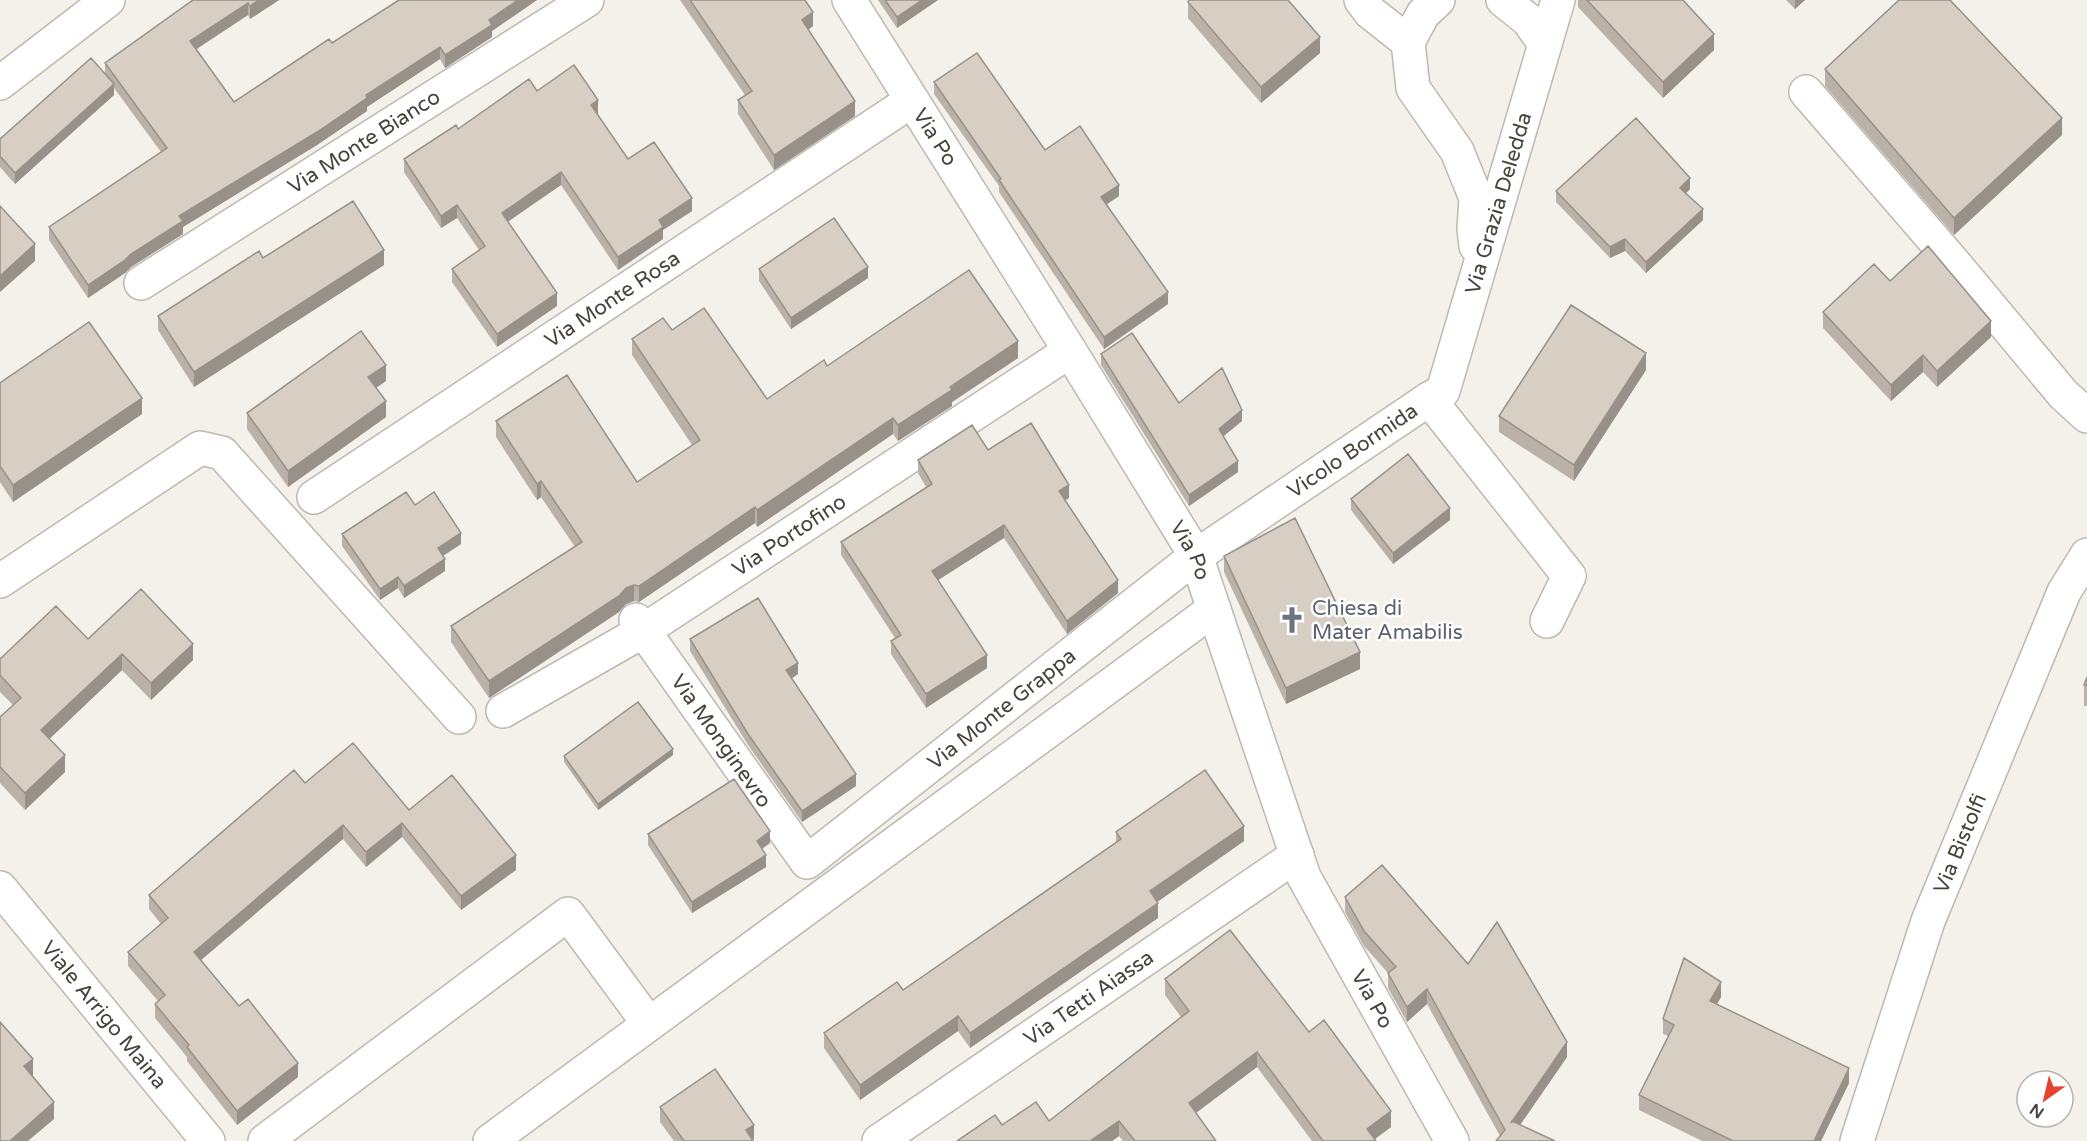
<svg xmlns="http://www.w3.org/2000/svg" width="2087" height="1141" viewBox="0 0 2087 1141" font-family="'Varela Round',sans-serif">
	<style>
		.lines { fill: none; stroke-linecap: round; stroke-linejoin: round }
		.minor-casing { stroke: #bfb8ae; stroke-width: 36 }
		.tertiary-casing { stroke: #bfb8ae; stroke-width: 36 }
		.minor { stroke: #fff; stroke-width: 33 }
		.tertiary { stroke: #fff; stroke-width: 33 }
		.wall { fill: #bab2a9 }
		.shaded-wall { fill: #979189 }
		.building { fill: #d8cfc4; stroke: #979189; stroke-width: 1.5 }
		.labels { text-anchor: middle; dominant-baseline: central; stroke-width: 5; stroke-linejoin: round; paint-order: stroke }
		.street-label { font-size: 21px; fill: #484239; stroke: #fff }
		.worship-label { font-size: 21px; fill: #5b616d; stroke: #fff; text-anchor: start }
	</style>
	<rect width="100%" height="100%" fill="#f4f1eb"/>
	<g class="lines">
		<defs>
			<g id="minor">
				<path id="s1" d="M849,0l221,351 126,205 108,321 148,264"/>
				<path d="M1361,0l9,12 38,30"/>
				<path d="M1438,0l-15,14 -15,28 5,46 44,63 19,47 -2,31 2,17"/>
				<path d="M1503,0l25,20 17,24"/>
				<path d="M0,83l108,-83"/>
				<path d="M1806,92l148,171 109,131 24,22"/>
				<path id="s2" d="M141,283l446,-283"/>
				<path id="s3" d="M1429,399l14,-8 115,-391"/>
				<path id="s4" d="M314,497l597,-396"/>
				<path d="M0,581l200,-133 22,5 237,264"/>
				<path id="s5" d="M636,620l171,242 389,-306 233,-157 140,177 -22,45"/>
				<path id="s6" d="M503,711l140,-80 427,-280"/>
				<path id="s7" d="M0,888l208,253"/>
				<path d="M265,1141l303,-227 81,110"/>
				<path d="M490,1141l724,-532"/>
				<path id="s8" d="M879,1141l418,-286"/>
			</g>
			<g id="tertiary">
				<path id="s9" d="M1857,1141l71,-220 136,-329 23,-37"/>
			</g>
		</defs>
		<use href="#minor" class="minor-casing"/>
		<use href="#tertiary" class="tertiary-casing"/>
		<use href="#minor" class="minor"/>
		<use href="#tertiary" class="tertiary"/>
	</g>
	<path class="wall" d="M193,0h86l-29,19 -2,-4 -51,34 37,53 98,-59 67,-43h138l-45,31v6l-47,31 -5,-9 -73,48v4l-50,34 -134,82v7l-52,33 -6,6 -37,25 -39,-58v-13l112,-75 -47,-64v7l-99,89 -15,-17v-28l105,-65v-11z
		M680,0h125l8,26 -5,4 47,86 -81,54 -36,-56v-14l7,-5z
		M878,0h60l-41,28z
		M1578,0h105l31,50 -51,48 -85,-91z
		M1786,0h19l-10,9z
		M1188,2l132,51 -59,50 -73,-85z
		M1825,69l237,66 -108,100 -129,-149z
		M934,82l185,114 -12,8 61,100 -64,45 -105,-157v-6l-65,-92z
		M537,91l61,22 -1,1 31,45 64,52 -29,19v9l-45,31 -57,-85 -54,36 50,85 -60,41 -45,-65v-13l27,-19 -22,-32 -16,10 -37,-56v-13l54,-30z
		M1690,189l-4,4 17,27 -57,53 -21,-22 -15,7 -54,-56v-11z
		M384,265l-190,122 -36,-57v-14z
		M759,269l109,9 -77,51 -32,-48z
		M1890,281l101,56 -54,50 -14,-15 -32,29 -68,-73v-16z
		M672,330l95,69 60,-33 191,-8 -66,44v4l-54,35 -5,-7 -136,93 -2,-4 -116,79 -5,-1 -8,3 -7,8 -130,86 -38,-56v-16l124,-79 -34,-50 -4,3 -41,-63v-16l141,61 55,-37 -60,-90v-16z
		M1101,354l78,49 63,18 -19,15 15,36 -49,34 -88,-141z
		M1646,370l-72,111 -75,-49v-16z
		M386,381l-10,7 10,29 -98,70 -41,-58v-16z
		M0,383l142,31 -129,88 -13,-20z
		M988,450l81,48 -4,2 53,93 -51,41 -63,-96 -66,42 49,88 -61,40 -35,-54v-13l4,-3 -54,-83v-13l85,-55 -8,-14v-13z
		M1351,499l99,21 -57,44 -42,-54z
		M415,505l46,39 -18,12 2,15 -41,27 -6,-10 -18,12 -38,-54v-12z
		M1224,556l136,113 -74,35 -62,-132z
		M88,639l105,21 -42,40 -29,-30 -73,69 16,33 -40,38 -25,-27v-66l13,-12 -13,-13v-33z
		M690,639l108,35 -6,4 64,108 -54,36 -54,-77 -58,-94z
		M2087,677v29h-3v-21z
		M673,755l-75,55 -34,-48v-6z
		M305,783l104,27 107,60 -55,40 -59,-73 -36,30 -23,-28 -142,121 97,117 -61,48 -50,-64v-4l-32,-39v-14l3,-3 -30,-35v-14l33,-28 -12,-15v-14z
		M1116,832l128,9 -87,61 1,16 -188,130 -12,-17 -98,69 -36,-52v-15l79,-43 213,-148z
		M648,834l122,9 -8,6 4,18 -74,46 -44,-68z
		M1345,897l123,67 99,93 -47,68 -20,11 -73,-132 -20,18 -19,-34v-15l-24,-27 -19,-34z
		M1165,979l144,53 82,95 -16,12 1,2h-64l-55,-74 -61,46 20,28h-93l-4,-5 -7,5h-155l45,-16 47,-4 132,-104 -16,-22z
		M1721,997l-4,7 132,79 -28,58h-119l-63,-31v-15l29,-59 -5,-2v-15z
		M660,1107l94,32 -2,1 1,1h-79l-14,-19z"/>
	<path class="shaded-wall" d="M259,0h20l-29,19v-13z
		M518,0h19l-45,31v6l-47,31v-13l44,-35z
		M922,0h16l-41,28v-11z
		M1795,0h10l-10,9z
		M248,3v12l-58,38v-12z
		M813,12v14l-11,8v-14z
		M1714,34v16l-51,48v-16z
		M1320,37v16l-59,50v-16z
		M440,47v12l-73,48v4l-50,34 -134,82v7l-52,33 -6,6 -37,25v-13l43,-31 48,-38z
		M114,84v11l-99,89v-11z
		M598,100v13l-7,5v-13z
		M855,101v15l-81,54v-15z
		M2062,118v17l-108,100v-17z
		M561,172v13l-59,41v-13z
		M1690,178v11l-10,10v-11z
		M1119,185v11l-18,12v-11z
		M692,198v13l-29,19v9l-45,31v-13l41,-37z
		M457,205v13l-16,10v-12z
		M1703,209v11l-57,53v-11z
		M1625,239v12l-15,7v-11z
		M35,244v17l-35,31v-16z
		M384,250v15l-190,122v-15z
		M868,267v11l-77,51v-11z
		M1168,292v12l-64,45v-12z
		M557,293v13l-60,41v-13z
		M1991,321v16l-54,50v-16z
		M1018,341v17l-66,44v4l-54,35v-16l52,-38z
		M1646,353v17l-72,111v-16z
		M1923,355v17l-32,29v-16z
		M386,365v16l-18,12v-16z
		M142,398v16l-129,88v-17z
		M386,401v16l-98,70v-16z
		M1242,410v11l-23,19v-11z
		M893,418v16l-136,93v-17z
		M1238,461v11l-49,34v-11z
		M541,481v16l-4,3v-16z
		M1069,485v13l-10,6v-13z
		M755,507v16l-116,79v-16z
		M1450,508v12l-57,44v-11z
		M1004,525v13l-72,46v-13z
		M461,533v11l-23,15v-11z
		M445,559v12l-41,27v-12z
		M398,577v11l-18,12v-11z
		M1118,580v13l-51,41v-13z
		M634,585v16l-8,3 -7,8 -130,86v-17l137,-93z
		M193,644v16l-42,40v-17z
		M1360,652v17l-74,35v-16z
		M122,654v16l-81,77v-17z
		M987,655v13l-61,40v-14z
		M798,663v11l-12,8v-12z
		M673,749v6l-75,55v-6z
		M65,755v17l-40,38v-17z
		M856,774v12l-54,36v-11z
		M402,823v14l-36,30v-15z
		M343,825v14l-149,127v-14z
		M1244,826v15l-94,66v-16z
		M770,831v12l-13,9v-11z
		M516,855v15l-55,40v-14z
		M766,855v12l-74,46v-11z
		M1158,903v15l-188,130v-15z
		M1721,982v15l-11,19v-15z
		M1427,989v15l-20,18v-15z
		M958,1016v15l-98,69v-15z
		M1567,1042v15l-56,81v-15z
		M1257,1052v15l-68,51v-15z
		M33,1059v16l-9,8v-17z
		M298,1063v14l-61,48v-14z
		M1849,1068v15l-28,58h-7z
		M54,1102v17l-26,22h-18z
		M1391,1111v16l-19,14 -5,-12z
		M1119,1121v15l-7,5h-22z
		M754,1125v14l-3,2 -5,-11z"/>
	<path class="building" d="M193,0h66l-9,6 -2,-3 -58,38 44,61 95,-63 3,4 67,-43h119l-29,20 3,5 -42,27 -5,3 -5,-8 -74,48 1,3 -50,34 -138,84 4,5 -52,33 -6,6 -37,25 -39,-58 118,-79 -62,-85z
		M690,0h115l8,12 -11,8 53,81 -81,54 -36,-55 14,-9z
		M885,0h37l-25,17z
		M1189,0h99l32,37 -59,50 -73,-85z
		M1587,0h96l31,34 -51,48z
		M1899,0h51l112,118 -108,100 -129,-149z
		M977,53l68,97 35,-24 39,59 -18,12 67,95 -64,45 -105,-157 2,-1 -67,-97z
		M91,58l23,26 -99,89 -15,-17v-17z
		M574,65l24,35 -7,5 37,54 26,-17 38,56 -33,22 4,7 -45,30 -57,-85 -59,41 55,80 -60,41 -45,-65 33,-23 -28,-41 -16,11 -37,-57 52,-34 2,4 71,-50 8,12z
		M1636,118l54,60 -10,10 23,21 -57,53 -21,-23 -15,8 -54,-56z
		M353,201l31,49 -190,122 -36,-56 101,-65 4,7z
		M0,206l35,38 -35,32z
		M834,218l34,49 -77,51 -32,-49z
		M1928,246l63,75 -54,50 -14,-16 -32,30 -68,-73 51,-48 16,17z
		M969,270l49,71 -68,46 2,3 -54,35 -5,-7 -136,92 -2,-3 -116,79 -5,-1 -8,3 -7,8 -130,85 -38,-55 131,-84 -41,-61 -4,3 -41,-63 71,-46 70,107 63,-42 -68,-101 31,-21 9,12 32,-22 63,91 57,-39 3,6z
		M1571,305l75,48 -72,112 -75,-49z
		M89,322l53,76 -129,87 -13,-19v-83z
		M361,331l25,34 -18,12 18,24 -98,70 -41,-58z
		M1132,333l47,70 43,-35 20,42 -23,19 19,32 -49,34 -88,-141z
		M1031,423l38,62 -10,6 59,89 -51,41 -63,-96 -72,46 55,84 -61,39 -35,-53 10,-6 -60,-93 91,-58 -14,-24 54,-35 16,25z
		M1408,454l42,54 -57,45 -42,-54z
		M406,492l9,13 19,-13 27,41 -23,15 7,11 -41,27 -6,-9 -18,12 -38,-55z
		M1295,518l65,134 -74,36 -62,-132z
		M141,589l52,55 -42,39 -29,-29 -81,76 24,25 -40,38 -25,-26v-50l21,-19 -21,-23v-16l56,-53 32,33z
		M758,598l40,65 -12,7 70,104 -54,37 -54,-77 -58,-95z
		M2087,677v8h-3z
		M638,702l35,47 -75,55 -34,-48z
		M353,743l56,67 43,-35 64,80 -55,41 -59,-73 -36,29 -23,-27 -149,127 45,54 9,-7 50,64 -61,48 -50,-64 2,-2 -34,-41 10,-9 -37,-43 40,-34 -19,-23 145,-125 11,13z
		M1205,770l39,56 -94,65 8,12 -188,130 -12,-17 -98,69 -36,-52 73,-51 6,8 218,-151 -5,-7z
		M734,779l36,52 -13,10 9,14 -74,47 -44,-68z
		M1382,865l86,99 29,-42 70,120 -56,81 1,-2 43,20h-59l9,-11 -78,-141 -20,18 -19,-34 8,-6 -32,-36 -19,-34z
		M1230,930l79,102 15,-12 67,91 -24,18 9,12h-53l-66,-89 -68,51 27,38h-81l-16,-20 -29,20h-133l38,-26 7,10 34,-23 13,19 140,-110 -24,-32z
		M1684,958l37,24 -11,19 139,67 -35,73h-81l-94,-46 35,-70 -11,-6z
		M0,1022l33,37 -9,7 30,36 -44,39h-10z
		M715,1069l39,56 -8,5 7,11h-69l-24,-34z"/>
	<defs>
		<symbol id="church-bare" viewBox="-9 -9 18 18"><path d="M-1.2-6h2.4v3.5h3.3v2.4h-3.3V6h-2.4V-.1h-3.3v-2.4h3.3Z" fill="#6b7280" stroke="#fff" stroke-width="2.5" paint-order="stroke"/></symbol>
	</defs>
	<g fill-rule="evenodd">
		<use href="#church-bare" x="1273" y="601" width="38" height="38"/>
	</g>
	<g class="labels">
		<g class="street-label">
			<text stroke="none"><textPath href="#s1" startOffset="162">Via Po</textPath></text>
			<text stroke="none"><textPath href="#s2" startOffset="264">Via Monte Bianco</textPath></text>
			<text stroke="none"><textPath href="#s3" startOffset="212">Via Grazia Deledda</textPath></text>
			<text stroke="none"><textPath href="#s4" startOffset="358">Via Monte Rosa</textPath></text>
			<text stroke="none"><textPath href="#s5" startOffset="980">Vicolo Bormida</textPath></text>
			<text stroke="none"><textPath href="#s6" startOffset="336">Via Portofino</textPath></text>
			<text stroke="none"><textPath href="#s1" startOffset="648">Via Po</textPath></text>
			<text stroke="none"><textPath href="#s5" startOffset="544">Via Monte Grappa</textPath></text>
			<text stroke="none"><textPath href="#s5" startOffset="148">Via Monginevro</textPath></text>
			<text stroke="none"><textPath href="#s9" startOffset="315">Via Bistolfi</textPath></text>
			<text stroke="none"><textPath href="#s8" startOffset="254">Via Tetti Aiassa</textPath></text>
			<text stroke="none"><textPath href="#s1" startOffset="1134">Via Po</textPath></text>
			<text stroke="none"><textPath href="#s7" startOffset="164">Viale Arrigo Maina</textPath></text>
		</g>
		<g class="worship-label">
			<text x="1312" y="608">Chiesa di<tspan x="1312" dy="24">Mater Amabilis</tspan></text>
		</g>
	</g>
	<g transform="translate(2045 1099) rotate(214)"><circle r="28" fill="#ffffff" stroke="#b6b3b0" stroke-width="1.5"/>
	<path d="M0-4.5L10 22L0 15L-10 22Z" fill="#e64430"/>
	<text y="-9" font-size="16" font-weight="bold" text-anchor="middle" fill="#484239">N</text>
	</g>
</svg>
